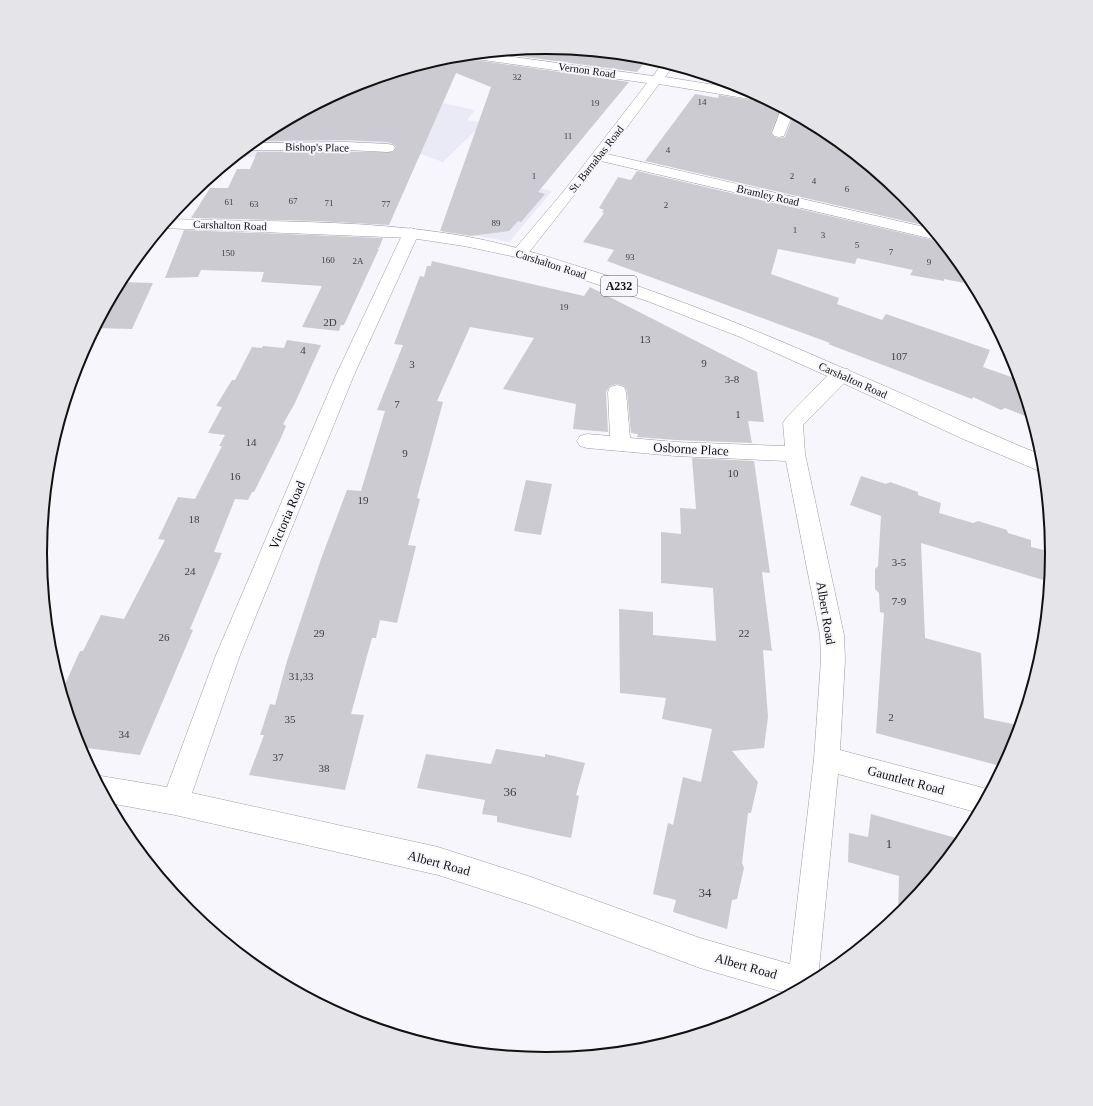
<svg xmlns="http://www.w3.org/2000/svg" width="1093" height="1106" viewBox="0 0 1093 1106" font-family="'Times New Roman',serif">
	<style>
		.built { fill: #eae9f6 }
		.building { fill: #cccbd1 }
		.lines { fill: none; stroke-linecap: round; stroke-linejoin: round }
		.minor-casing { stroke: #9c9ca1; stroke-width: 1 }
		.highway-casing { stroke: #9c9ca1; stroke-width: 1 }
		.minor { fill: #fff; fill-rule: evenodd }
		.highway { fill: #fff; fill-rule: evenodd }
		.labels { text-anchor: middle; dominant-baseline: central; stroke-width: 4; stroke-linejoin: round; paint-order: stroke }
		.far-number-label { font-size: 9px; fill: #404042 }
		.far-street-label { font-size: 11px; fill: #111112; stroke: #f6f6fc }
		.number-label { font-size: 11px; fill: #404042 }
		.shield { fill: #f6f6fc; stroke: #565658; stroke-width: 1 }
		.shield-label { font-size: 12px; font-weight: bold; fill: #111112 }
		.street-label { font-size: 13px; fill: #111112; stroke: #f6f6fc }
		.near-number-label { font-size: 13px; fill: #404042 }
		.rim { fill: none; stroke: #111112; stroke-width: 2 }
	</style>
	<rect width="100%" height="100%" fill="#f6f6fc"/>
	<path class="built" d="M340,92l56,1 79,17 -8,10 16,3 -40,39 -22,-8 -10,13 -146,-10h-30l30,-25z
		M503,180l49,11 -43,51 -39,-8z"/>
	<path class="building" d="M547,46l99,10 3,1 -12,15 -147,-20z
		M462,55l7,4 160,23 -91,110 7,2 -24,28 -3,-1 -9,10 -38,5 -31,-5 51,-144 -35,-14 -67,152 -73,-4 -125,-3 19,-30h18l9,-19h13l7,-17h136l3,-5 -3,-3 -5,-2 -41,-2 -86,1 4,-9 88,-47 95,-29z
		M695,94l23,4 1,-3 43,7 6,-2 13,7 -10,25 3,5 5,1 6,-1 9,-23 34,18 77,63 26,32 -286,-66z
		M637,171l300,70 5,-1 26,32 7,13 -31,-6v2l-34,-6 3,-5 -56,-12 -2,6 -77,-15 -7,25 68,24 -2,6 45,16 4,-6 104,36 -7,17 31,11v4l8,3 11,34 -28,-11 -4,2 -28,-13 -1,2 -144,-55 2,-1 -223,-82 7,-11 -31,-8 21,-29 -2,-1 2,-2 -5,-2 19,-31 13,3z
		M184,230l199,8 -4,10 -2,1h2l-35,76h-3l-2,6 -37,-4 20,-41 -61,-4 3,-10 -63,-2 -3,7 -33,1z
		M432,261l152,35 6,-9 167,85 7,50 -16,-1 4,22 -77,-3 -38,-3 1,-3 -7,-1 -4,-42 -3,-5 -7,-2 -7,2 -4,6 2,40 -35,-3 3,-25 -73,-15 31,-51 -64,-11 -33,74 6,1 -26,96 3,1 -12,46 8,1 -19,77 -17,-3 -4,18h-4l-21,76 13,1 -19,75 -96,-15 15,-40h-4l10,-31 5,1 12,-44 34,-102 26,-69 14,1 24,-80 -8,-1 26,-65 -9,-1 26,-68 4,1 3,-11h4z
		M120,282l33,1 -21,46 -37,-1z
		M287,340l34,5 -26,58 -12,21 3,2 -6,14 -26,52h-2l-4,8 -13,-1 -21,53 8,1 -32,76 3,1 -53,125 -61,-8 -17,-56 18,-40h3l18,-36 23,4 41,-79 -7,-1 20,-42 17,2 27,-53h-3l6,-11 -17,-2 14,-26 -6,-1 16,-26h3l17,-33 10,1 1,-2 21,2z
		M692,458l62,3 16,112 -8,-1 10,79 -9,-1 5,67 -4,31 -32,3 26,31 -7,31h-3l-6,50 2,5 -7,31 -5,1 -5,29 -54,-17 3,-12 -23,-6 15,-71 5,2 10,-48 18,5 11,-53 -50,-10 4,-21 -46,-5 -1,-84 34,3v23l63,6 -3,-53 -52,-5v-51l20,2 -1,-26 16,1z
		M861,476l25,8 4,-2 28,10v3l23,8 -2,10 34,10 5,-2 29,9 1,3 23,7v7l22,5 -3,30 -129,-39 4,95 56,15 3,65 37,8 -7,21 -10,20 -128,-34 8,-120 -4,-1 -1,-19 -4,-4v-20l3,-3 3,-50 -31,-11z
		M526,480l26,4 -11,51 -27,-4z
		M496,749l49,8v-3l40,9 -9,32 3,1 -8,42 -74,-16v-6l-15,-2 3,-14 -68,-12 9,-34 65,10z
		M871,814l92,26 -59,71 -6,6 1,-41 -51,-14 1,-29 19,4z"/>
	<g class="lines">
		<defs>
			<path id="minor" d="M485,53l168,23 10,-14 11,3 -9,12 87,14 15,8 -5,2 -103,-17 -52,70 326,75 8,10 -4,1 -336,-79 -75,95 -6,2 -6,-2 -2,-3 2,-3 49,-58 84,-109 -178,-25 -6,-3z
				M782,107l11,6 -9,23 -5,1 -5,-1 -2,-3z
				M347,142l41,2 5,1 2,3 -2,3 -5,1 -41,-2h-104l9,-7z
				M411,228l6,2 2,3 -65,142 -114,280 -48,138 246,54 93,30 169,61 90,26 24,-205 7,-99 -1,-25 -34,-174 -111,-5 -88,-8 -7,-2 -3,-5 3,-5 7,-2 23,2 -2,-44 2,-5 7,-2 7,2 2,5 4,46 45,4 110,4 -2,-23 3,-5 48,-49 7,-1 7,1 2,5 -2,5 -45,46 2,29 39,181 1,25 -5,90 151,40 -12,23 -141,-39 -20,205 -28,15 -90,-26 -169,-63 -93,-30 -263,-60 -66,-12 -14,-25 6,-2 66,11 49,-132 120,-280 67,-142 2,-3z"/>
			<path id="highway" d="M168,219c98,3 198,0 295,17 48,8 95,24 142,39 82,27 161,59 240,94 67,28 132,60 199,87l1,16 -8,-2 -74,-31 -129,-60 -94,-42 -93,-36 -131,-44 -52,-11 -53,-8 -250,-10z"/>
		</defs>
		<use href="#minor" class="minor-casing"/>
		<use href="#highway" class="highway-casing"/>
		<use href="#minor" class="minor"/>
		<use href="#highway" class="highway"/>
	</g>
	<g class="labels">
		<g class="far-number-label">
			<text x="517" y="77">32</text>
			<text x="702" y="102">14</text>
			<text x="595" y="103">19</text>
			<text x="568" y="136">11</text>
			<text x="668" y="150">4</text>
			<text x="534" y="176">1</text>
			<text x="792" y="176">2</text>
			<text x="814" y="181">4</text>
			<text x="847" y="189">6</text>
			<text x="293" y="201">67</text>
			<text x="229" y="202">61</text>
			<text x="329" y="203">71</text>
			<text x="254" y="204">63</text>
			<text x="386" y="204">77</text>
			<text x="666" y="205">2</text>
			<text x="496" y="223">89</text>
			<text x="795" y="230">1</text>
			<text x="823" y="235">3</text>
			<text x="857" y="245">5</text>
			<text x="891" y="252">7</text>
			<text x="228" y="253">150</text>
			<text x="630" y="257">93</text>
			<text x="328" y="260">160</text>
			<text x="358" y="261">2A</text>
			<text x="929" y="262">9</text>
			<text x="564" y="307">19</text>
		</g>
		<g class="far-street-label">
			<text transform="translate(587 70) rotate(8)">Vernon Road</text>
			<text transform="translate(317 147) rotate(1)">Bishop's Place</text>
			<text transform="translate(596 159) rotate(-52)">St. Barnabas Road</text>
			<text transform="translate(768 195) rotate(13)">Bramley Road</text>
			<text transform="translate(230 225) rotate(2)">Carshalton Road</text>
			<text transform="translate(551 264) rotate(18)">Carshalton Road</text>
			<text transform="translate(853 380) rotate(24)">Carshalton Road</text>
		</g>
		<g class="number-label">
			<text x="330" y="322">2D</text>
			<text x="645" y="339">13</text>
			<text x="303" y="350">4</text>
			<text x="899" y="356">107</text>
			<text x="704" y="363">9</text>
			<text x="412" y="364">3</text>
			<text x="732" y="379">3-8</text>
			<text x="397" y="404">7</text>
			<text x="738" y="414">1</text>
			<text x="251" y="442">14</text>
			<text x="405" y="453">9</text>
			<text x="733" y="473">10</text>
			<text x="235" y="476">16</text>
			<text x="363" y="500">19</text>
			<text x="194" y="519">18</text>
			<text x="899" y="562">3-5</text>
			<text x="190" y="571">24</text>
			<text x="899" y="601">7-9</text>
			<text x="319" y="633">29</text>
			<text x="744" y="633">22</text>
			<text x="164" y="637">26</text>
			<text x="301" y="676">31,33</text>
			<text x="891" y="717">2</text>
			<text x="290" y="719">35</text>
			<text x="124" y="734">34</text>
			<text x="278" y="757">37</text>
			<text x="324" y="768">38</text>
		</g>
		<rect class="shield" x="601" y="276" width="36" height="20" rx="3"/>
		<g class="shield-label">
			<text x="619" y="286">A232</text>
		</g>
		<g class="street-label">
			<text transform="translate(691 449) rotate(3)">Osborne Place</text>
			<text transform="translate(287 515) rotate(-67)">Victoria Road</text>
			<text transform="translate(826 613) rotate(81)">Albert Road</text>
			<text transform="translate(906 780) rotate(15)">Gauntlett Road</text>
			<text transform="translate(439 863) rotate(15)">Albert Road</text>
			<text transform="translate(746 966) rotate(16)">Albert Road</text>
		</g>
		<g class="near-number-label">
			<text x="510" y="791">36</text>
			<text x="889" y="843">1</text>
			<text x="705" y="892">34</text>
		</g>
	</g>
	<path d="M0 0H1093V1106H0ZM47 553a499 499 0 1 1 998 0a499 499 0 1 1-998 0Z" fill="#e4e4e9" fill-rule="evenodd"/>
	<path class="rim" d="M47 553a499 499 0 1 1 998 0a499 499 0 1 1-998 0Z"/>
</svg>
